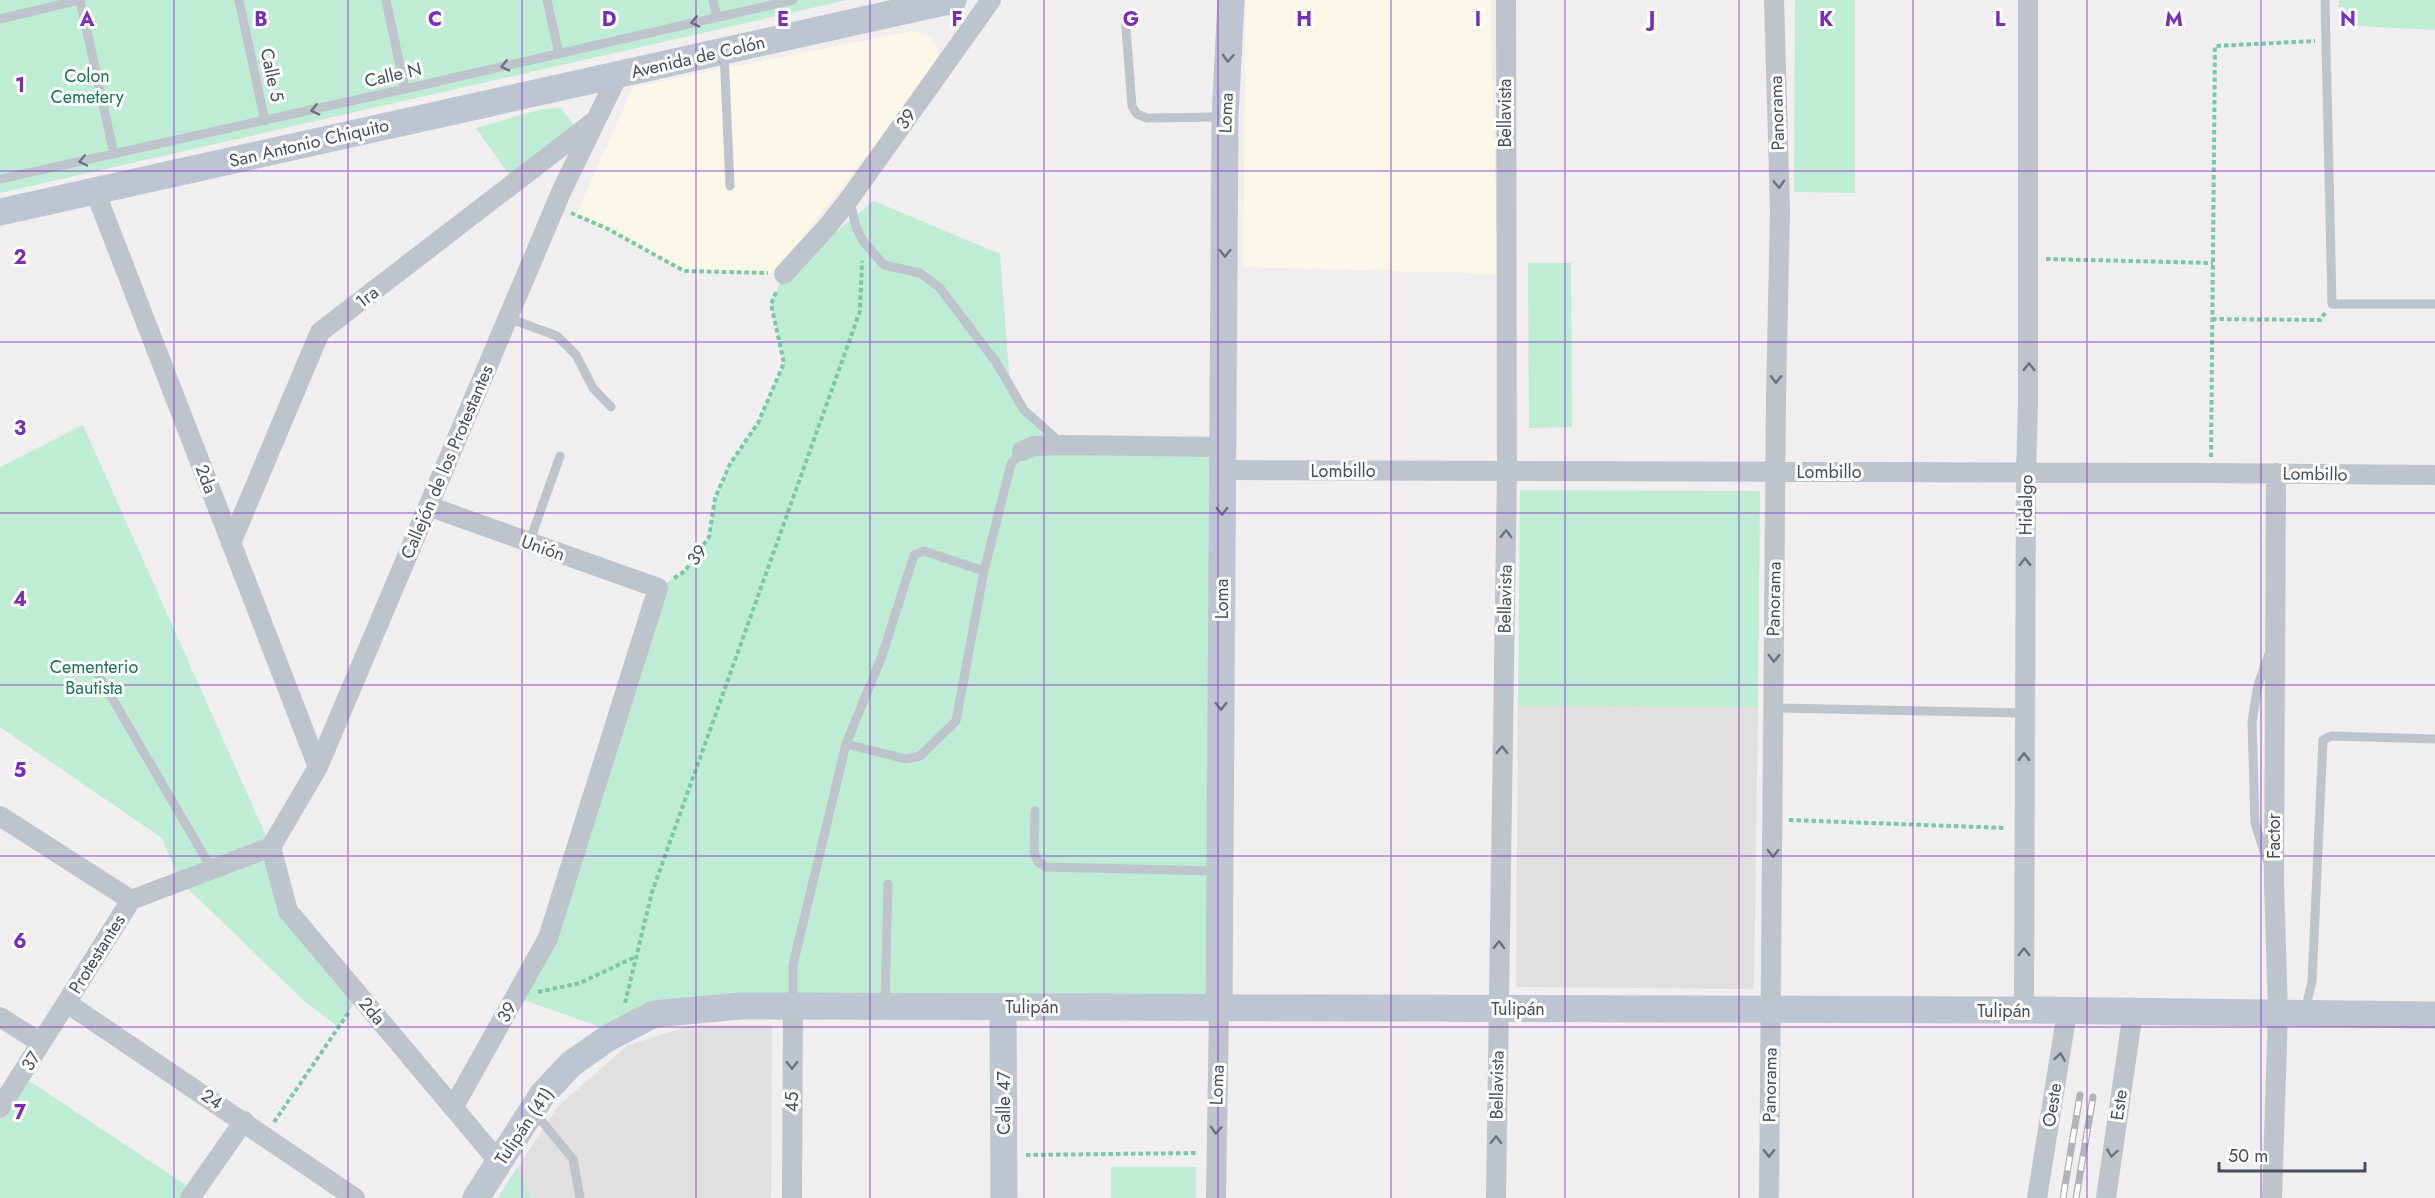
<svg xmlns="http://www.w3.org/2000/svg" width="2435" height="1198" viewBox="0 0 2435 1198" font-family="Jost,sans-serif">
	<style>
		.commercial { fill: #fbf7e8 }
		.education { fill: #e1dfdf }
		.green { fill: #bfecd4 }
		.lines { fill: none; stroke-linecap: round; stroke-linejoin: round }
		.path { stroke: #79c8a8; stroke-width: 4; stroke-dasharray: 4.5 3; stroke-linecap: butt }
		.lane { stroke: #bdc4cc; stroke-width: 9 }
		.street { stroke: #bdc4cc; stroke-width: 20 }
		.secondary { stroke: #bdc5d1; stroke-width: 27 }
		.rail-casing { stroke: #b0b3b8; stroke-width: 7 }
		.rail { stroke: #fff; stroke-width: 4.5; stroke-dasharray: 14; stroke-linecap: butt }
		.oneway { stroke: #6a737c }
		.oneway2 { stroke: #6a737e }
		.grid { fill: none; stroke: #7b2cbf; stroke-width: 1.5; stroke-opacity: 0.55 }
		.labels { text-anchor: middle; dominant-baseline: central; stroke-width: 6; stroke-linejoin: round; paint-order: stroke }
		.street-label { font-size: 18px; fill: #47505a; stroke: #fff }
		.park-label { font-size: 18px; fill: #1c7752; stroke: #fff }
		.grid-label { font-size: 20px; text-anchor: middle; font-weight: bold; fill: #7b2cbf; stroke: #fff; stroke-width: 6; stroke-linejoin: round; paint-order: stroke }
	</style>
	<rect width="100%" height="100%" fill="#f0eeee"/>
	<path class="commercial" d="M1246,0h244l8,274 -255,-7z
		M912,31l16,5 9,12 2,16 -165,209 -90,-2 -76,-42 -32,-14 57,-128z"/>
	<path class="education" d="M1518,706l240,1 -4,282 -238,-2z
		M693,1025h79l-1,173h-273l60,-92 70,-61z"/>
	<path class="green" d="M0,0h847l-847,193z
		M1795,0h60v193l-61,-1z
		M2339,0h96v30l-96,-5z
		M561,108l13,17 -64,51 -34,-48 66,-19z
		M874,201l126,53 10,132 14,24 39,35 160,2 -4,561 -479,-2 -122,27 -103,-36 33,-59 110,-350 27,-17 24,-33 6,-40 15,-34 28,-41 26,-60 -13,-59 13,-30z
		M1528,263h43l1,164 -43,1z
		M83,425l188,422 17,64 71,85 -21,31 -36,-28 -123,-119 -17,-42 -162,-111v-260z
		M1520,490l240,1 -2,216 -240,-1z
		M22,1076l173,115 -5,7h-190v-90z
		M1111,1167h85v31h-85z
		M517,1168l14,30h-33z"/>
	<g class="lines">
		<path class="path" d="M571,213l37,16 76,42 84,2
			M2046,259l167,4
			M2212,319l108,1 5,-7
			M2211,457l4,-411 100,-5
			M674,578l11,-7 24,-34 6,-39 15,-34 28,-41 26,-60 -13,-59 6,-14
			M1789,820l217,8
			M538,992l42,-9 55,-26
			M625,1003l27,-111 208,-581 2,-50
			M274,1122l75,-110
			M1026,1155l172,-2"/>
		<path class="lane" d="M80,0l34,154
			M239,0l26,121
			M386,0l19,89
			M547,0l12,54
			M713,0l4,17
			M2325,0l7,304h103
			M1125,16l7,90 5,8 10,4 75,-1
			M0,19l79,-19
			M724,53l6,133
			M0,179l405,-90 388,-89
			M850,201l6,26 7,14 21,24 36,8 19,14 57,75 28,48 37,33
			M508,318l49,18 19,19 17,33 18,19
			M529,543l31,-87
			M98,674l115,197
			M1773,708l251,5
			M846,744l36,-88 32,-101 10,-4 60,20
			M1035,811l-1,41 4,10 8,5 172,4
			M2268,863l-13,-40 -3,-101 6,-37 11,-31
			M793,1004v-39l53,-221 60,15 14,-3 36,-35 28,-150 27,-107 11,-13
			M885,1004l3,-120
			M2305,1010l7,-28 11,-242 8,-4 104,3
			M535,1113l38,46 7,39"/>
		<path class="street" d="M95,191l223,576
			M784,274l43,-47 23,-29 141,-198
			M1022,451l12,-5 29,-1 160,2
			M1223,470l988,3 224,2
			M428,506l230,82 -110,350 -95,170
			M231,543l89,-211 272,-209
			M0,816l131,84
			M271,847l47,-80 244,-577 56,-115
			M271,847l17,64 211,251
			M67,1003l288,195
			M2024,1010l2,-538 2,-69v-403
			M0,1017l41,26
			M0,1108l131,-208 140,-53
			M190,1198l54,-77
			M792,1198l1,-192
			M1216,1198l3,-190
			M1496,1198l11,-728 -1,-470
			M1769,1198l7,-801 4,-186 -6,-211
			M2037,1198l30,-186
			M2106,1198l27,-186
			M2272,1198l6,-185 -4,-130 2,-410"/>
		<path class="secondary" d="M0,212l953,-212
			M1003,1007l1,191
			M1219,1008l6,-891 6,-117
			M476,1198l66,-103 29,-31 37,-26 46,-24 86,-8 1284,4 411,5"/>
		<defs>
			<path id="rail" d="M2063,1198l17,-103
				M2076,1198l17,-101"/>
		</defs>
		<use href="#rail" class="rail-casing"/>
		<use href="#rail" class="rail"/>
	</g>
	<defs><path id="oneway-chevron" d="M-2-3.5L2.5 0L-2 3.5" fill="none" stroke-width="1.6" stroke-linecap="round" stroke-linejoin="round" transform="scale(1.5)"/></defs>
	<g class="oneway">
		<use href="#oneway-chevron" transform="translate(695 22) rotate(167)"/>
		<use href="#oneway-chevron" transform="translate(505 66) rotate(167)"/>
		<use href="#oneway-chevron" transform="translate(315 110) rotate(167)"/>
		<use href="#oneway-chevron" transform="translate(83 161) rotate(168)"/>
		<use href="#oneway-chevron" transform="translate(1779 184) rotate(88)"/>
		<use href="#oneway-chevron" transform="translate(2029 367) rotate(-90)"/>
		<use href="#oneway-chevron" transform="translate(1776 379) rotate(91)"/>
		<use href="#oneway-chevron" transform="translate(1506 534) rotate(-89)"/>
		<use href="#oneway-chevron" transform="translate(2025 562) rotate(-90)"/>
		<use href="#oneway-chevron" transform="translate(1774 658) rotate(91)"/>
		<use href="#oneway-chevron" transform="translate(1502 750) rotate(-89)"/>
		<use href="#oneway-chevron" transform="translate(2024 757) rotate(-90)"/>
		<use href="#oneway-chevron" transform="translate(1773 853) rotate(91)"/>
		<use href="#oneway-chevron" transform="translate(1499 945) rotate(-89)"/>
		<use href="#oneway-chevron" transform="translate(2024 952) rotate(-90)"/>
		<use href="#oneway-chevron" transform="translate(2060 1057) rotate(-81)"/>
		<use href="#oneway-chevron" transform="translate(792 1065) rotate(90)"/>
		<use href="#oneway-chevron" transform="translate(1216 1130) rotate(92)"/>
		<use href="#oneway-chevron" transform="translate(1496 1140) rotate(-89)"/>
		<use href="#oneway-chevron" transform="translate(1769 1153) rotate(91)"/>
		<use href="#oneway-chevron" transform="translate(2112 1153) rotate(98)"/>
	</g>
	<g class="oneway2">
		<use href="#oneway-chevron" transform="translate(1228 58) rotate(93)"/>
		<use href="#oneway-chevron" transform="translate(1225 253) rotate(90)"/>
		<use href="#oneway-chevron" transform="translate(1222 511) rotate(90)"/>
		<use href="#oneway-chevron" transform="translate(1221 706) rotate(90)"/>
	</g>
	<path class="grid" d="M174,0v1198M348,0v1198M522,0v1198M696,0v1198M870,0v1198M1044,0v1198M1218,0v1198M1391,0v1198M1565,0v1198M1739,0v1198M1913,0v1198M2087,0v1198M2261,0v1198M0,171h2435M0,342h2435M0,513h2435M0,685h2435M0,856h2435M0,1027h2435"/>
	<g class="labels">
		<g class="street-label">
			<text transform="translate(698 57) rotate(-13)">Avenida de Colón</text>
			<text transform="translate(272 75) rotate(78)">Calle 5</text>
			<text transform="translate(393 75) rotate(-13)">Calle N</text>
			<text transform="translate(1226 113) rotate(-88)">Loma</text>
			<text transform="translate(1505 113) rotate(-90)">Bellavista</text>
			<text transform="translate(1777 113) rotate(-92)">Panorama</text>
			<text transform="translate(906 119) rotate(-54)">39</text>
			<text transform="translate(309 143) rotate(-13)">San Antonio Chiquito</text>
			<text transform="translate(367 297) rotate(-38)">1ra</text>
			<text transform="translate(447 462) rotate(-67)">Callejón de los Protestantes</text>
			<text x="1343" y="471">Lombillo</text>
			<text x="1829" y="472">Lombillo</text>
			<text transform="translate(2315 474) rotate(1)">Lombillo</text>
			<text transform="translate(206 479) rotate(69)">2da</text>
			<text transform="translate(2026 505) rotate(-89)">Hidalgo</text>
			<text transform="translate(543 548) rotate(19)">Unión</text>
			<text transform="translate(697 555) rotate(-54)">39</text>
			<text transform="translate(1222 599) rotate(-90)">Loma</text>
			<text transform="translate(1505 599) rotate(-89)">Bellavista</text>
			<text transform="translate(1774 599) rotate(-89)">Panorama</text>
			<text transform="translate(2274 836) rotate(-90)">Factor</text>
			<text transform="translate(97 954) rotate(-58)">Protestantes</text>
			<text x="1032" y="1007">Tulipán</text>
			<text x="1518" y="1009">Tulipán</text>
			<text transform="translate(372 1011) rotate(50)">2da</text>
			<text x="2004" y="1011">Tulipán</text>
			<text transform="translate(507 1012) rotate(-61)">39</text>
			<text transform="translate(31 1061) rotate(-58)">37</text>
			<text transform="translate(1217 1085) rotate(-88)">Loma</text>
			<text transform="translate(1497 1085) rotate(-89)">Bellavista</text>
			<text transform="translate(1770 1085) rotate(-89)">Panorama</text>
			<text transform="translate(212 1099) rotate(34)">24</text>
			<text transform="translate(792 1102) rotate(-90)">45</text>
			<text transform="translate(1004 1103) rotate(-90)">Calle 47</text>
			<text transform="translate(2052 1105) rotate(-81)">Oeste</text>
			<text transform="translate(2119 1105) rotate(-82)">Este</text>
			<text transform="translate(524 1126) rotate(-56)">Tulipán (41)</text>
		</g>
		<g class="park-label">
			<text x="87" y="76">Colon<tspan x="87" dy="21">Cemetery</tspan></text>
			<text x="94" y="667">Cementerio<tspan x="94" dy="21">Bautista</tspan></text>
		</g>
	</g>
	<g class="grid-label">
		<text x="87" y="26">A</text>
		<text x="261" y="26">B</text>
		<text x="435" y="26">C</text>
		<text x="609" y="26">D</text>
		<text x="783" y="26">E</text>
		<text x="957" y="26">F</text>
		<text x="1131" y="26">G</text>
		<text x="1304" y="26">H</text>
		<text x="1478" y="26">I</text>
		<text x="1652" y="26">J</text>
		<text x="1826" y="26">K</text>
		<text x="2000" y="26">L</text>
		<text x="2174" y="26">M</text>
		<text x="2348" y="26">N</text>
		<text x="20" y="92">1</text>
		<text x="20" y="264">2</text>
		<text x="20" y="435">3</text>
		<text x="20" y="606">4</text>
		<text x="20" y="777">5</text>
		<text x="20" y="948">6</text>
		<text x="20" y="1119">7</text>
	</g>
	<path d="M2219 1162v9h146v-9" fill="none" stroke="#47505a" stroke-width="3"/>
	<text x="2228" y="1162" font-size="18" fill="#47505a" stroke="#ffffff" stroke-width="4.5" paint-order="stroke">50 m</text>
</svg>
